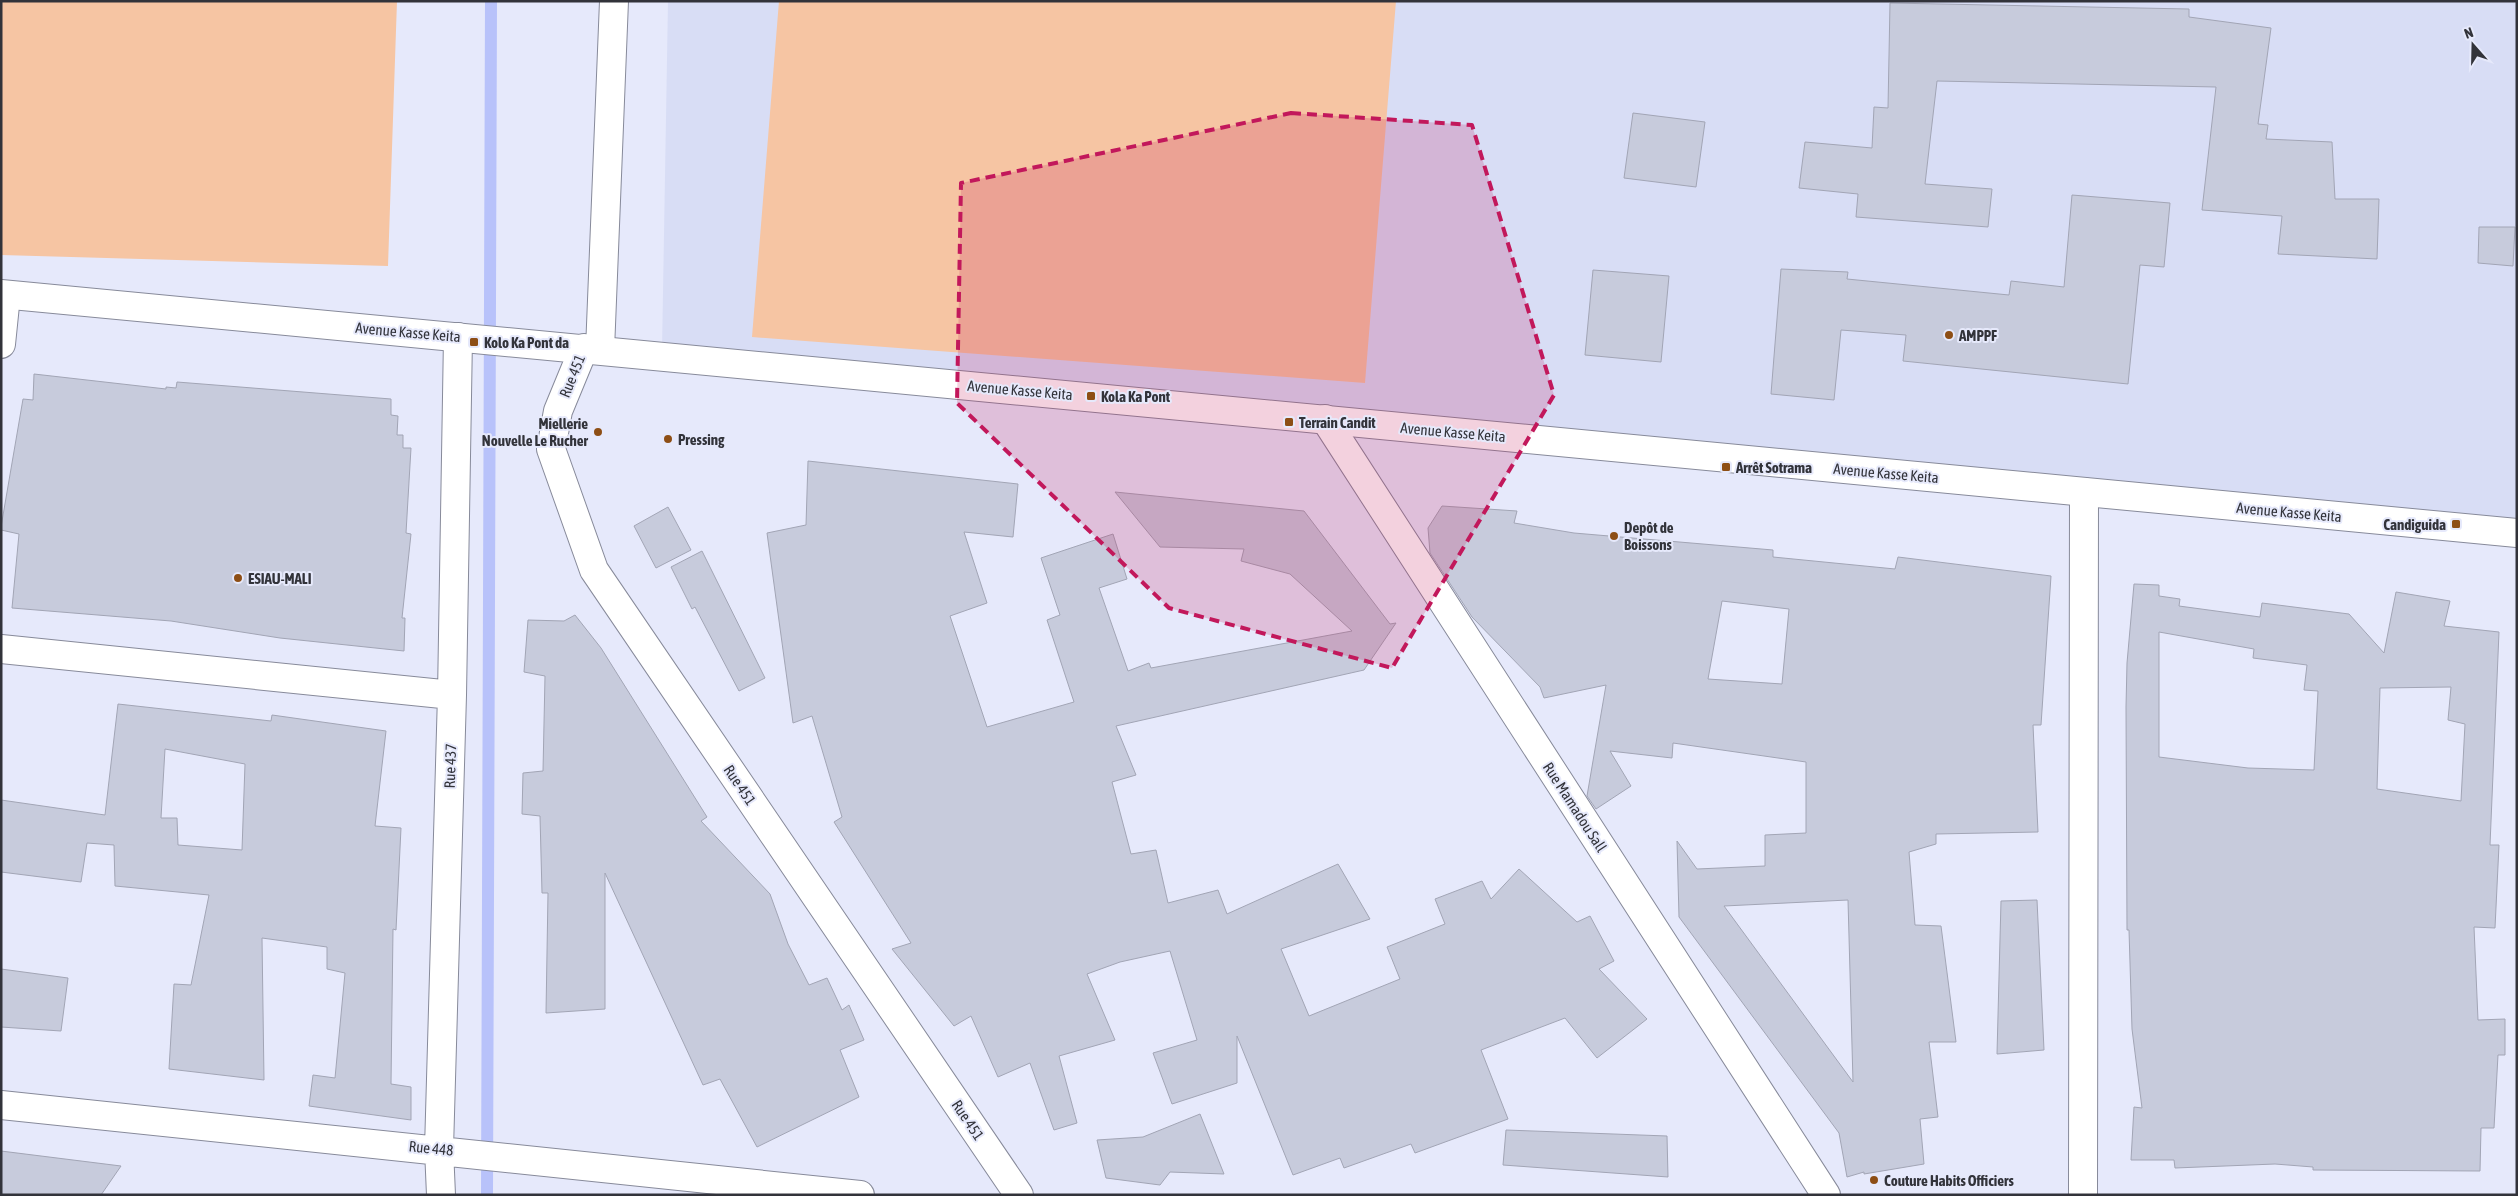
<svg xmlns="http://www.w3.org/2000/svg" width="2518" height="1196" viewBox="0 0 2518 1196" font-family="'Asap Condensed',sans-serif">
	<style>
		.built { fill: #d8ddf5 }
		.green { fill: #f6c5a3 }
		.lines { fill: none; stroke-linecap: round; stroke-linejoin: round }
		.stream { stroke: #b8c2fa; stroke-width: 12 }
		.building { fill: #c7cbdc; stroke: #a2a5b5; fill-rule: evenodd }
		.minor-casing { stroke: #878a9a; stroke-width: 30 }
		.tertiary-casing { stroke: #878a9a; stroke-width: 30 }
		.secondary-casing { stroke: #878a9a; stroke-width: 30 }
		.minor { stroke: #fff; stroke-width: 28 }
		.tertiary { stroke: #fff; stroke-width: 28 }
		.secondary { stroke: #fff; stroke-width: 28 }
		.marked { fill: #c2185b; fill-opacity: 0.2; stroke: #c2185b; stroke-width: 4; stroke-dasharray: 10 6; stroke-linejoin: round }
		.poi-dot { fill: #8d4e15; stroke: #e6e9fb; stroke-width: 2 }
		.labels { text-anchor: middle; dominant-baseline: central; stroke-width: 4; stroke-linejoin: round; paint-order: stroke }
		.street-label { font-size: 15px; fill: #32333a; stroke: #e6e9fb }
		.poi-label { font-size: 15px; font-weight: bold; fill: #32333a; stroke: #e6e9fb; text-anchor: start }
	</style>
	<rect width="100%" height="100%" fill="#e6e9fb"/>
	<path class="built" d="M668,1h1849v523l-1855,-173z"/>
	<path class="green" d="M1,1h396l-9,265 -387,-11z
		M779,1h617l-31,382 -613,-46z"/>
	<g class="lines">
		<path class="stream" d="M487,1195l4,-1194"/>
	</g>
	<path class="building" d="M1890,3l299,6v8l82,11 -13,96 10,1 -2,14 66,3 3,57h44l-2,60 -99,-5 4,-38 -80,-6 14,-123 -279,-6 -12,103 67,5 -4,38 -132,-10 2,-23 -59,-6 6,-46 67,6 2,-41 14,1z
		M1633,113l72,9 -9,65 -72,-9z
		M2072,195l98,8 -6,64 -24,-2 -12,119 -225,-23 3,-26 -65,-5 -7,70 -63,-6 10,-125 67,3 -1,7 162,16 2,-14 53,6z
		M2479,227h36l-2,39 -35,-3z
		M1593,270l76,6 -8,86 -76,-7z
		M34,374l132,15v-2l10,1 1,-6 214,17v16l7,1 -1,19h6v13h8l-5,85 5,1 -9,84h3l-1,33 -124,-13 -109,-17 -159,-13 7,-74 -18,-4v-3l22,-128 10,1z
		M808,461l210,23 -5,53 -49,-5 23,71 -37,13 37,111 87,-25 -27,-82 13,-5 -19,-57 72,-24 14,45 -28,9 29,83 21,-8 2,5 201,-37 -62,-57 -49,-13 3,-12 -84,-2 -45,-55 189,19 86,113 6,-1 -32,47 -248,56 20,49 -24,7 19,72 25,-4 12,53 50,-13 9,24 111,-50 32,55 -89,30 28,67 91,-37 -13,-32 58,-23 -10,-25 47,-18 9,18 28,-30 58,53 13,-6 24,45 -15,8 48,50 -50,39 -32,-40 -84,32 27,69 -93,34 -4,-9 -67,24 -4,-10 -47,17 -56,-139v47l-65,21 -19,-51 44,-13 -27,-89 -50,11 -33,12 28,66 -56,16 18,67 -23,7 -24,-67 -32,14 -27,-61 -17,10 -62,-77 19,-6 -77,-121 8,-5 -30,-101 -19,7 -26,-190 39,-8z
		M1442,506l75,5 -3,12 60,10 199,17v7l122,12 3,-12 153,19 -10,149h-8l5,107 -102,2v10l-27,8 6,73 26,1 15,116h-27l9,75 -18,2 4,45 -60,10v-2l-17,5 -8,-44 -160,-216 -2,-76 20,28 68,-3v-31l41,-2v-71l-133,-19 -1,15 -62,-7 21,35 -35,23 -9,-13 19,-111 -62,13 -4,-11 -68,-70 -42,-64 -2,-25zM1722,601l67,8 -7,75 -74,-5zM1848,900l5,182 -129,-176z
		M668,507l23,43 -35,18 -22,-42z
		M702,551l63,127 -26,13 -44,-84 -3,2 -21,-42z
		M2134,584l25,1v11l21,3 -1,7 81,11 2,-14 87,11 35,39 12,-61 54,9 -6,25 55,6 -9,213h9l-4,83 -21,-1 4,93 27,-1v36h-7l-4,73h-13l-1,43 -167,-1v-3l-38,-3 -100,4 -1,-8h-43l3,-53 8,1 -10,-79 -3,-99h-2l-1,-223 1,-44zM2159,632l95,17 -1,9 54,7 -3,25 14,1 -4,79 -66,-2 -89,-11zM2451,687l-3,33 17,4 -4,77 -84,-12 3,-101z
		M575,615l26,33 106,169 -6,4 69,73 18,50 21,41 18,-7 15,32 7,-5 15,35 -24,10 19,47 -102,50 -37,-68 -17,6 -98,-212v136l-59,4 2,-120h-6l-2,-77 -18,-2 1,-41 20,-2 2,-95 -21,-4 4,-52 36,1z
		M118,704l153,17 1,-6 114,16 -11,95 26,2 -5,102 -3,-1 -2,155 20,3v33l-102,-14 4,-31 22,3 10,-105 -18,-4v-22l-65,-9 2,142 -95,-11 5,-85 17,1 18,-90 -94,-9 -1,-41 -27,-2 -6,39 -80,-10v-72l104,15zM165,749l80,15 -3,86 -64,-5 -1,-27h-16z
		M2037,900l7,150 -47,4 4,-153z
		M1,969l67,9 -7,53 -60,-4z
		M1200,1114l24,60 -54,-2 -10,13 -54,-7 -9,-38 46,-3z
		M1506,1130l161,6 1,41 -165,-12z
		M1,1151l120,15 -20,29h-100z"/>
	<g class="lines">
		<defs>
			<path id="minor" d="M1,344l5,-49
				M1325,419l501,776
				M1,649l451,46
				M1,1105l859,90
				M441,1195l-2,-46 13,-454 6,-358
				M2083,1195l1,-703"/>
			<path id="tertiary" d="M584,348l-26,63 -7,38 43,121 425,625
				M600,350l14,-349"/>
			<path id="secondary" d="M1,294l2516,239"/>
		</defs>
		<use href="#minor" class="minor-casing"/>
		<use href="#tertiary" class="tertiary-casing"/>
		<use href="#secondary" class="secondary-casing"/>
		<use href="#minor" class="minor"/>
		<use href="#tertiary" class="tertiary"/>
		<use href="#secondary" class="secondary"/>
	</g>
	<path class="marked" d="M1291,113l181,12 82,270 -162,273 -223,-60 -212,-205 4,-220z"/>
	<g class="poi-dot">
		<circle cx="1949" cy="335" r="5"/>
		<rect x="469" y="337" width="10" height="10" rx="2.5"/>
		<rect x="1086" y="391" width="10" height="10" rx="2.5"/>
		<rect x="1284" y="417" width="10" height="10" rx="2.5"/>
		<circle cx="598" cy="432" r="5"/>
		<circle cx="668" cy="439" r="5"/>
		<rect x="1721" y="462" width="10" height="10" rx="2.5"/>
		<rect x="2451" y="519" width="10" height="10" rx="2.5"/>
		<circle cx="1614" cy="536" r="5"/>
		<circle cx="238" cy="578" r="5"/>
		<circle cx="1874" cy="1180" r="5"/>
	</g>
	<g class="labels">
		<g class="street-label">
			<text transform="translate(408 332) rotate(5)">Avenue Kasse Keita</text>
			<text transform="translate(572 376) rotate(-68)">Rue 451</text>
			<text transform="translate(1020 390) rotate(5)">Avenue Kasse Keita</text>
			<text transform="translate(1453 432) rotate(5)">Avenue Kasse Keita</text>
			<text transform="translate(1886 473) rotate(5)">Avenue Kasse Keita</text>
			<text transform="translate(2289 512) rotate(5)">Avenue Kasse Keita</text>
			<text transform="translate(450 766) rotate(-88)">Rue 437</text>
			<text transform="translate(740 785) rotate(56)">Rue 451</text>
			<text transform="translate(1575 807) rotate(57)">Rue Mamadou Sall</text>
			<text transform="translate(968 1120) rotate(56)">Rue 451</text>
			<text transform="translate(431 1148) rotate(6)">Rue 448</text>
		</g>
		<g class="poi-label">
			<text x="1959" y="335">AMPPF</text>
			<text x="484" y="342">Kolo Ka Pont da</text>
			<text x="1101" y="396">Kola Ka Pont</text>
			<text x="1299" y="422">Terrain Candit</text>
			<text x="588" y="423" text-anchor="end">Miellerie<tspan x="588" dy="17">Nouvelle Le Rucher</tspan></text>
			<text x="678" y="439">Pressing</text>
			<text x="1736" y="467">Arrêt Sotrama</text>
			<text x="2446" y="524" text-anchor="end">Candiguida</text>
			<text x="1624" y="527">Depôt de<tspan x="1624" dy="17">Boissons</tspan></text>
			<text x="248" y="578">ESIAU-MALI</text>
			<text x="1884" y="1180">Couture Habits Officiers</text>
		</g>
	</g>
	<rect width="2518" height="1196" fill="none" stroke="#32333a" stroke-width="5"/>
	<g transform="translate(2473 45) rotate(340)" stroke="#e6e9fb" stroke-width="4" paint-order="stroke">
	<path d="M0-4L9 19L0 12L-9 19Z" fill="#32333a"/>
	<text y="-8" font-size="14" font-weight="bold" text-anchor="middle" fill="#32333a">N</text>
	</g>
</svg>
